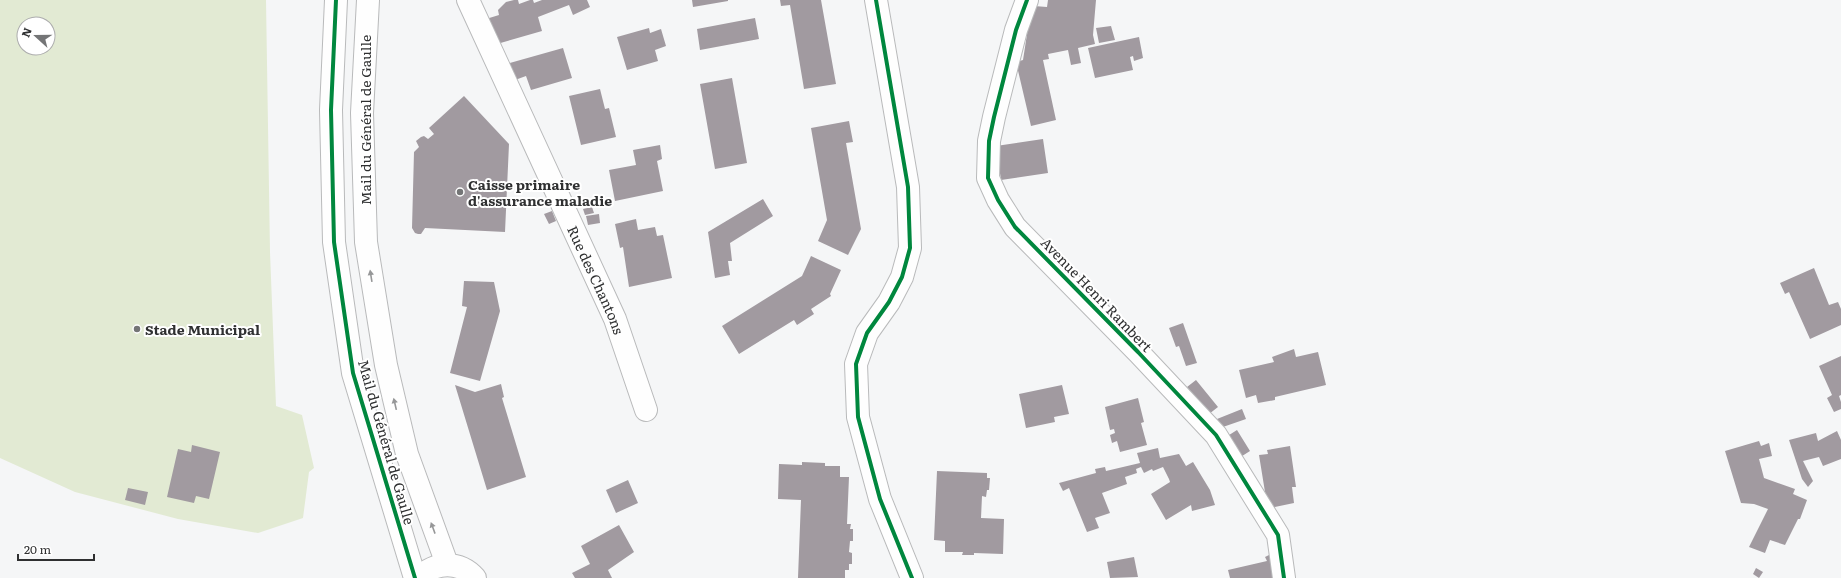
<svg xmlns="http://www.w3.org/2000/svg" width="1841" height="578" viewBox="0 0 1841 578" font-family="Literata,serif">
	<style>
		.green { fill: #e2ead3; fill-rule: evenodd }
		.building { fill: #a19aa0 }
		.lines { fill: none; stroke-linecap: round; stroke-linejoin: round }
		.minor-casing { stroke: #b9babb; stroke-width: 24 }
		.minor { stroke: #fefefe; stroke-width: 22 }
		.cycleway-casing { stroke: #fff; stroke-width: 6 }
		.cycleway { stroke: #00873e; stroke-width: 4 }
		.oneway { fill: #969798 }
		.poi-dot { fill: #747576; stroke: #fff; stroke-width: 1.5 }
		.labels { text-anchor: middle; dominant-baseline: central; stroke-width: 4; stroke-linejoin: round; paint-order: stroke }
		.street-label { font-size: 14px; fill: #2f3031; stroke: #fff }
		.poi-label { font-size: 14px; font-weight: bold; fill: #2f3031; stroke: #fff; text-anchor: start }
	</style>
	<rect width="100%" height="100%" fill="#f5f6f7"/>
	<path class="green" d="M0,0h266l4,252 6,154 26,9 12,53 -5,4 -6,46 -45,15 -80,-14 -103,-27 -75,-34zM24,24h24v24h-24z"/>
	<path class="building" d="M514,0h4l1,4 11,-4h3l1,3 8,-3h45l3,7 -17,8 -4,-10 -31,12 4,14 -45,13 -11,-25 13,-4 -1,-5 8,-8z
		M692,0h36v1l-35,6z
		M780,0h41l15,84 -32,5 -14,-84 -9,1z
		M1048,0h48l-3,35 2,9 -17,4 3,15 -10,2 -3,-15 -20,4 1,5 -6,1 13,60 -25,6 -15,-64 7,-2 7,-45 4,-9 13,1z
		M755,18l4,21 -59,11 -3,-21z
		M1111,26l4,14 -16,3 -3,-15z
		M649,28l1,5 11,-4 5,17 -11,4 3,11 -31,9 -10,-33z
		M1139,37l4,21 -9,3 -1,-5 -3,1 3,13 -38,8 -7,-30z
		M563,48l9,30 -41,12 -5,-14 -11,4 -9,-16z
		M732,78l15,85 -32,6 -15,-85z
		M600,89l5,20 4,-1 7,29 -35,8 -12,-49z
		M464,96l45,48 -4,88 -80,-4 -4,6h-3l-3,-1 -3,-5 2,-76 5,-5 -3,-6 5,-4 3,-1 4,3 6,-5 -5,-6z
		M849,121l4,21 -7,1 15,86 -13,26 -30,-14 9,-21 -16,-92z
		M1043,139l5,34 -47,7 -5,-34z
		M660,145l2,14 -5,2 6,30 -48,10 -6,-31 27,-5 -3,-15z
		M763,199l10,17 -43,27 2,18h-4l2,14 -15,3 -7,-46z
		M592,207l2,6 -9,2 -2,-6z
		M552,211l4,10 -7,3 -5,-10z
		M599,214l1,9 -12,2 -2,-9z
		M636,219l2,11 17,-3 2,9 6,-1 9,43 -43,9 -6,-40 -3,1 -5,-24z
		M811,256l30,14 -11,24 1,2 -20,13 3,5 -17,11 -3,-5 -55,34 -17,-28 80,-50z
		M1814,268l15,37 9,-3 3,7v16l-31,14 -21,-47 -4,2 -5,-11z
		M464,281l30,1 6,29 -20,70 -30,-8 17,-66 -5,-1z
		M1183,323l14,40 -11,3 -7,-20 -3,1 -7,-19z
		M1294,349l2,8 22,-5 8,33 -51,12v3l-17,3 -2,-8 -10,3 -7,-28 35,-8 -2,-5z
		M1841,356v39l-2,1 2,6v7l-7,3 -7,-14 5,-3 -13,-29z
		M1196,380l22,27 -9,7 -22,-27z
		M501,384l3,13 -2,1 24,79 -39,13 -32,-105 20,7z
		M1062,385l7,29 -15,3 1,5 -29,6 -7,-34z
		M1138,398l6,24 -3,1 6,22 -27,7 -3,-11 -5,2 -2,-8 5,-2 -1,-4 -4,1 -5,-23z
		M1242,409l4,10 -26,9 -3,-9z
		M1237,430l13,21 -11,7 -13,-21z
		M1837,431l4,9v19l-18,7 -4,-9 -16,4 10,20 -5,6 -6,-8 -13,-39 27,-7 2,8z
		M1759,441l2,5 8,-3 3,13 -13,3 5,19 31,11 -2,5 14,6 -7,19h-2l-13,26 -15,-5 -5,13 -16,-6 19,-38 -14,-5 -13,-1 -16,-52z
		M192,445l28,7 -11,47 -13,-3 -2,7 -27,-6 11,-48 13,3z
		M1290,446l6,41h-4l2,16 -24,5 -5,-16 -6,-37 9,-1 -1,-4z
		M1158,448l2,10 19,-4 7,12 7,-4 17,28 5,15 -23,6 -1,-6 -25,15 -15,-26 19,-12 -1,-3 -6,-12 -10,4 -1,-2 -8,4 -3,-6 -5,2 1,4 -12,4 2,7 -25,9 8,20 -15,5 4,10 -12,4 -18,-44 -6,3 -4,-8 37,-10 -1,-4 10,-2 1,4 34,-8 -3,-10z
		M802,462l23,1v3h15v11h9l-2,47h4l-1,5h3v12h-3l-1,11 3,1v11h-3v6h-4v8h-47l3,-78 -23,-1 1,-35 23,1z
		M937,471l50,2v5h3l-1,12h-2l-1,7 -4,-1 -1,22 23,1 -1,35 -29,-1v2h-12l1,-3h-18v-11l-11,-1z
		M628,480l10,23 -22,10 -10,-23z
		M128,488l20,4 -3,13 -20,-5z
		M619,525l15,27 -26,18 4,8h-37l-3,-5 18,-9 -9,-18z
		M1269,555l6,23h-45l-2,-8 39,-9 -2,-4z
		M1134,557l4,20 -28,1 -3,-16z
		M1756,568l7,4 -4,6 -6,-4z"/>
	<g class="lines">
		<defs>
			<g id="minor">
				<path d="M336,0l-5,110 3,132 19,131 62,205"/>
				<path d="M368,0l-6,113 4,129 20,123 21,89 40,110"/>
				<path id="s1" d="M468,0l147,319 31,91"/>
				<path d="M876,0l32,187 2,61 -8,29 -13,25 -22,31 -11,31 2,53 22,82 32,79"/>
				<path d="M1027,0l-11,30 -22,87 -5,24 -1,37 10,22 17,27 123,125 78,83 62,100 6,43"/>
				<path d="M419,578c16,-17 41,-17 56,0"/>
			</g>
		</defs>
		<use href="#minor" class="minor-casing"/>
		<use href="#minor" class="minor"/>
		<defs>
			<path id="cycleway" d="M336,0l-5,110 3,132 19,131 62,205
				M876,0l32,187 2,61 -8,29 -13,25 -22,31 -11,31 2,53 22,82 32,79
				M1027,0l-11,30 -22,87 -5,24 -1,37 10,22 17,27 123,125 78,83 62,100 6,43"/>
		</defs>
		<use href="#cycleway" class="cycleway-casing"/>
		<use href="#cycleway" class="cycleway"/>
	</g>
	<defs><path id="oneway-solid" d="M-6-.8H1V-3.2L6.5 0L1 3.2V.8H-6Z"/></defs>
	<g class="oneway">
		<use href="#oneway-solid" transform="translate(371 276) rotate(-99)"/>
		<use href="#oneway-solid" transform="translate(395 404) rotate(-103)"/>
		<use href="#oneway-solid" transform="translate(433 528) rotate(-110)"/>
	</g>
	<g class="poi-dot">
		<circle cx="460" cy="192" r="4"/>
		<circle cx="137" cy="329" r="4"/>
	</g>
	<g class="labels">
		<g class="street-label">
			<text transform="translate(365 120) rotate(-90)">Mail du Général de Gaulle</text>
			<text stroke="none"><textPath href="#s1" startOffset="308">Rue des Chantons</textPath></text>
			<text transform="translate(1097 294) rotate(46)">Avenue Henri Rambert</text>
			<text transform="translate(387 442) rotate(74)">Mail du Général de Gaulle</text>
		</g>
		<g class="poi-label">
			<text x="468" y="184">Caisse primaire<tspan x="468" dy="16">d'assurance maladie</tspan></text>
			<text x="145" y="329">Stade Municipal</text>
		</g>
	</g>
	<g transform="translate(36 36) rotate(291)"><circle r="19" fill="#ffffff" stroke="#acacad"/>
	<path d="M0-3L7 15L0 10L-7 15Z" fill="#747576"/>
	<text y="-6" font-size="11" font-weight="bold" text-anchor="middle" fill="#2f3031">N</text>
	</g>
	<path d="M18 554v6h76v-6" fill="none" stroke="#2f3031" stroke-width="2"/>
	<text x="24" y="554" font-size="12" fill="#2f3031" stroke="#ffffff" stroke-width="3" paint-order="stroke">20 m</text>
</svg>
